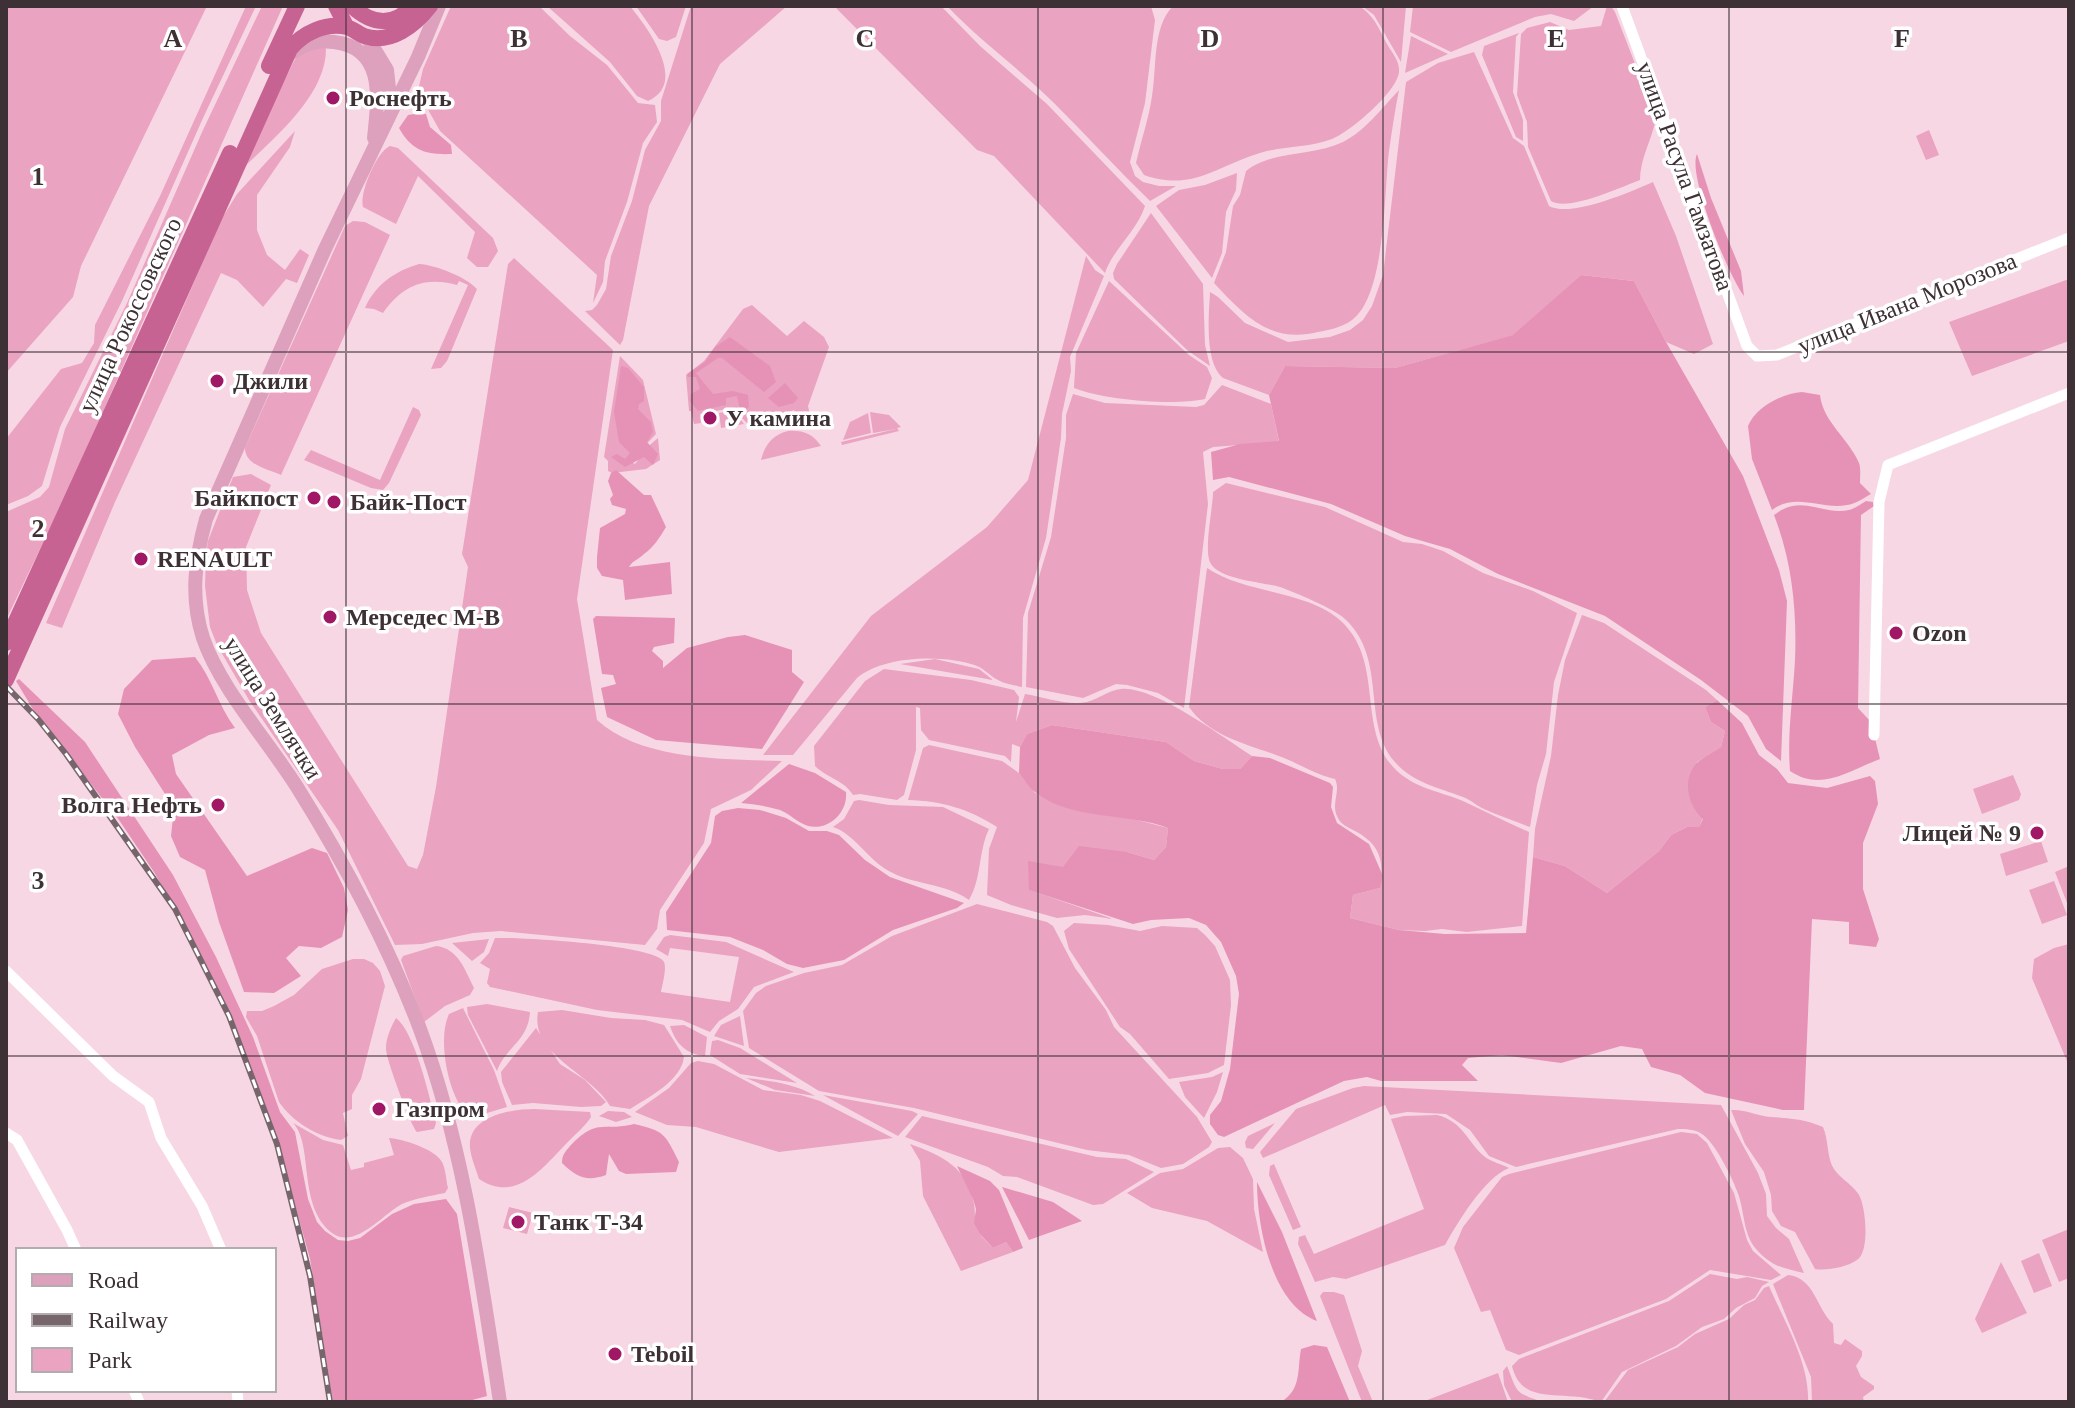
<svg xmlns="http://www.w3.org/2000/svg" width="2075" height="1408" viewBox="0 0 2075 1408" font-family="Georgia,serif">
	<style>
		.green { fill: #eaa3c1 }
		.forest { fill: #e692b7 }
		.lines { fill: none; stroke-linecap: round; stroke-linejoin: round }
		.minor { stroke: #fff; stroke-width: 11 }
		.major { stroke: #dda1be; stroke-width: 14 }
		.highway { stroke: #c76392; stroke-width: 16 }
		.rail-casing { stroke: #77656c; stroke-width: 6 }
		.rail { stroke: #fff; stroke-width: 3; stroke-dasharray: 9; stroke-linecap: butt }
		.grid { fill: none; stroke: #3d3136; stroke-width: 2; stroke-opacity: 0.55 }
		.poi-dot { fill: #9f1765; stroke: #fff; stroke-width: 3 }
		.labels { text-anchor: middle; dominant-baseline: central; stroke-width: 7; stroke-linejoin: round; paint-order: stroke }
		.poi-label { font-size: 24px; font-weight: bold; fill: #3d3136; stroke: #fff; text-anchor: start }
		.street-label { font-size: 24px; fill: #3d3136; stroke: #fff }
		.grid-label { font-size: 26px; text-anchor: middle; font-weight: bold; fill: #3d3136; stroke: #fff; stroke-width: 7; stroke-linejoin: round; paint-order: stroke }
	</style>
	<rect width="100%" height="100%" fill="#f8d7e4"/>
	<path class="green" d="M6,6h201l-126,260 -8,31 -67,76z
		M246,6h10l-53,112 -81,183 -62,126 -18,59 -14,10 -22,9v-66l55,-70 21,-6 12,-20 1,-18 65,-129z
		M262,6h21l-218,491 -59,123v-108l34,-15 9,-10 16,-58 62,-126 76,-173z
		M451,6h88l31,30 37,29 31,38 17,2 2,17 -14,21 -16,59 -22,59 -2,21 -10,21 4,-28 -157,-144 -14,-25 -9,-11 6,-26z
		M547,6h83c17,21 59,77 18,95l-11,-5 -27,-34z
		M636,6h50l-10,31 -9,4 -8,-2z
		M691,6h96l-67,58 -71,142 -26,134 -3,5 -35,-34 7,-1 5,-5 9,-16 5,-33 21,-55 13,-51 16,-29v-20z
		M834,6h107l39,40 67,58 98,102c-8,25 -32,43 -40,67l-111,-117 -17,-6z
		M947,6h204l4,14 -10,83 -15,59 5,14 8,6 16,4h17l-26,15c-33,-32 -64,-66 -96,-98 -34,-34 -74,-62 -107,-97z
		M1173,6h186c15,9 20,23 28,38 5,9 13,17 12,28 -2,20 -49,60 -67,67 -24,9 -49,7 -72,14 -43,13 -68,39 -116,22l-8,-12c5,-23 13,-45 16,-67 5,-28 0,-69 21,-90z
		M1362,6h44l-5,56 -27,-47z
		M1413,6h181l-20,15 -23,-7 -16,3 -84,35 -41,-20z
		M1607,6h4l4,6 41,106c-4,22 -16,40 -16,62 -19,7 -72,32 -89,21l-23,-54 -1,-25 -10,-27 4,-61 6,-6 23,-6 19,8 32,-4z
		M1519,33l-3,4 -3,55 10,28v21l-7,-4 -34,-82 2,-9z
		M1411,36l37,18 -43,19z
		M322,46l4,3c0,49 -57,93 -89,125l58,-115 15,-12z
		M1474,52l39,86 11,8 25,60c22,12 81,-14 104,-24l23,54 37,108 -19,10 -28,-12 -32,-61 -53,-6 -67,60 -119,33 -110,-2 -16,29 -46,-17c-19,-16 -14,-63 -13,-86l8,5 27,26 43,19 42,-5 20,-7 13,-10 9,-14 11,-31 23,-193 32,-19z
		M1399,90c-4,20 -7,40 -10,61 -5,40 -3,144 -37,169 -9,7 -23,10 -34,12 -48,12 -74,-17 -104,-49l12,-31 7,-46 7,-11 6,-24c26,-21 66,-14 97,-29 22,-11 39,-34 56,-52z
		M1929,130l10,25 -13,5 -10,-24z
		M295,131l-5,16 -33,48v35l10,25 18,15 15,-21 9,6 -12,28 -11,-4 -23,28 -26,-27 -16,-7 -106,229 -53,126 -16,-5 175,-403 16,-26z
		M390,146l8,2 95,90 5,13 -10,16h-11l-10,-9 8,-26 -57,-56 -22,48 -33,-17c-4,-14 14,-56 27,-61z
		M1237,173l-1,17 -10,22 -4,41 -10,25 -56,-72 23,-16 26,-5z
		M1151,213l52,71 2,61 5,21 -23,-16 -73,-71 -1,-6 4,-9z
		M353,221l12,1 25,13 -109,240c-14,-6 -36,-10 -36,-27l100,-222z
		M1086,256l9,14 9,6 -34,81 1,14 -9,43 -1,24 -15,100 -23,80 -1,69c-8,-2 -17,-3 -24,-7 -8,-4 -12,-10 -21,-14 -32,-12 -93,-11 -120,12l-64,77h-30l108,-139 116,-89 41,-47z
		M514,258l99,92 -36,249 20,121c45,41 128,39 185,41l-31,29 -40,19 -7,34 -44,67 -3,19 -12,16 -144,-14 -28,2 -51,11 -27,1 -57,-115 -89,-130 -32,-55 -7,-18 -5,-41 1,-32 2,-13 25,-64 18,-3 20,11 -25,62 1,43 14,43 147,233 9,3 6,-14 13,-68 32,-220 -6,-13 46,-290z
		M419,264c17,1 47,13 58,25l-30,72 -6,7 -10,1 37,-84 -9,-4 -2,4c-33,-9 -55,1 -74,28l-9,-4 -9,-1c10,-23 30,-37 54,-44z
		M2069,279v62l-97,35 -23,-54z
		M1109,281l80,74 18,12 5,11 -7,21c-31,7 -101,1 -131,-11l2,-35z
		M752,305l35,31 17,-15 20,16 5,10 -21,59 2,9 -13,1 -3,-6 -12,5 -2,-3 -1,5 -32,6 -15,-15 -32,6 1,9 -7,1 -3,-13h-2l-3,-36 18,-14 39,-52z
		M620,356l23,24 13,54 -26,27 5,3 4,-5 -2,-3 21,-18 2,22 -14,9 -34,4 -4,-2v-10l-4,-4z
		M1222,385l49,19 8,38 -66,5 -10,5 5,52 -24,204 -26,-15 -31,-8 -11,-1 -33,14 -57,-11 2,-74 23,-76 15,-99v-23l7,-21 32,9 91,4 8,-2z
		M413,407l6,3 2,5 -32,68 -6,7 -12,-2 -67,-28 7,-10 69,30z
		M729,411l1,6h9l5,7 -23,4 -2,-15z
		M870,412l19,3 12,12 -4,1 2,3 -57,14 -1,-3 55,-13 -23,4z
		M868,413l3,20 -28,7 7,-18z
		M788,431c15,-1 25,3 33,15l-60,14c4,-15 11,-25 27,-29z
		M1226,483l99,24 78,35 19,2 21,7 40,22 50,18 44,22 -23,69 -8,72 -9,31 -7,42c-15,-6 -31,-11 -46,-18 -7,-3 -13,-9 -21,-12 -26,-10 -50,-14 -69,-36 -33,-40 -6,-102 -49,-142 -10,-10 -51,-27 -65,-32 -17,-5 -59,-7 -69,-23 -8,-12 2,-56 2,-72z
		M1207,568c38,26 100,22 134,53 45,42 14,110 56,150 20,18 42,20 66,30 21,10 43,21 66,31l-7,94 -55,6 -25,-3 -17,2 -26,-1 -49,-12 3,-23 27,-7c4,-27 1,-43 -25,-57 -8,-4 -15,-7 -18,-15 -6,-13 4,-25 -2,-37 -22,-5 -38,-17 -59,-24 -30,-11 -68,-20 -87,-48z
		M1582,615l22,8 102,67 11,10 -12,7 6,15 14,9 -4,16 -24,15 6,56 -4,9h-12l-16,8 -12,16 -52,42 -42,-27 -32,-9 2,-28 16,-73 7,-61 7,-35z
		M935,659l44,10 14,11 -93,-16z
		M884,669l87,11 43,10 5,7 -3,25 9,-28c19,3 43,12 62,8 12,-3 22,-12 34,-13 34,-3 101,48 131,67l-12,13h-17l-29,-8 -28,-19 -114,-17 -25,9 -7,13 -8,-3 -1,18 -6,-6 -76,-16 -8,-10 -1,-22 -4,-1v43l-12,45 -7,5 -37,-6 -7,1c-9,-15 -26,-17 -38,-29l-1,-20 51,-65z
		M929,745l73,16 17,12 16,20 133,35 -2,19 -12,13 -27,-8 -64,15 -33,23 83,29 -28,-4 -28,3 -46,-13 -24,-10 2,-46 8,-22c-28,-18 -55,-26 -89,-27l15,-52z
		M2013,775l8,19 -2,6 -37,14 -9,-25z
		M859,800l30,5 54,2 46,22c-11,23 -7,49 -20,71 -23,-17 -57,-15 -82,-30 -20,-12 -33,-36 -54,-43l11,-8 10,-18z
		M2041,841l7,21 -42,14 -6,-22z
		M2069,866v42l-14,-36z
		M2054,881l13,34 -25,9 -13,-34z
		M977,904l70,18 6,4 22,42 31,42 8,17 83,90 15,25 -3,5 -26,17 -22,4 -32,-13 -42,-5 -173,-42 -95,-17 -70,-43 -6,-37 13,-18 10,-7 38,-13 38,-8 50,-29z
		M1074,923l34,2 32,6 22,-5 35,2 8,7 10,11 15,34 1,25 -7,60 -16,8 -39,6 -39,-45 -10,-7 -51,-78 -5,-18z
		M670,935l56,7 68,30 -40,15 -16,22 -19,12 -9,11 -28,-12 -85,-10 -107,-23 -3,-4 3,-14 -10,-6 9,-10 6,-15c23,-1 162,7 169,24 3,7 -2,23 -3,30l69,10 9,-45 -69,-9 -2,8 -12,-7 8,-12z
		M489,939l-5,13 -12,9 -20,-18z
		M2069,944v122l-37,-88 2,-19 20,-11z
		M436,946c22,2 29,24 38,42l-4,7 -25,11 -21,16 -23,-62 2,-4z
		M353,959h11l9,4 7,8 5,15 -24,93 -9,16v14l-9,4 5,23 -7,4c-24,-3 -49,-19 -62,-38l-22,-66 -11,-19 1,-6h15l12,-5 20,-11 28,-26z
		M487,1004l43,8c-2,30 -24,34 -33,59l-29,-56 -1,-8z
		M463,1008l31,62 13,37 -30,9 -10,-1c-19,-20 -30,-76 -18,-101z
		M562,1010l49,8 34,2 19,5 20,32c-3,24 -35,40 -54,52l-20,-3c-17,-32 -80,-51 -72,-94z
		M740,1016l4,30 -30,-10 7,-11z
		M396,1018c19,14 34,81 40,105l-2,6 -17,3c-6,-6 -32,-75 -31,-84 0,-10 5,-21 10,-30z
		M684,1025l23,12 -2,19c-19,-2 -29,-12 -35,-30z
		M536,1028l24,36 25,16 21,22 -5,4 -20,1 -48,-4 -21,2 -10,-23 -1,-10z
		M718,1040l22,8 57,35 -57,-9 -30,-19 2,-14z
		M698,1061l16,3 49,26 38,5 19,6 73,37 -114,14 -83,-25 -29,-2 -32,-13 34,-24 22,-25z
		M1223,1072l-6,20 -13,26 -19,-21 -6,-15 33,-5z
		M746,1078c24,3 48,5 69,18l-40,-6z
		M1364,1086l357,19 37,68 8,21 1,22 9,12 13,11 15,34c-21,-5 -32,-6 -48,-24 -14,-17 -11,-39 -19,-58 -5,-14 -23,-50 -35,-57 -8,-5 -16,-5 -24,-5l-162,38 -27,-11 -19,-26 -24,-16 -39,-2 -17,3 -5,-10 -122,53 -3,-6 36,-43 57,-21z
		M823,1095l89,16 6,3 -20,22z
		M534,1109l56,3 1,5c-7,11 -18,19 -26,28 -24,25 -50,58 -86,34 -3,-10 -8,-21 -9,-31 -3,-32 41,-39 64,-39z
		M1731,1110c15,-1 26,6 40,7 18,1 34,2 52,10 5,12 4,24 8,36 4,13 21,20 28,32 7,12 11,57 -2,65 -10,7 -30,11 -42,9l-20,-37 -14,-6 -9,-15 -1,-16 -7,-23 -19,-28z
		M608,1111l16,1 8,5 -16,5 -17,-6z
		M1437,1115c26,6 31,28 48,42 7,5 16,7 24,11 -25,10 -51,54 -64,77l-99,34 -13,-2 -18,5 -17,-38 1,-7 6,-2 9,19 110,-45 -33,-90 13,-3z
		M922,1116l175,41 29,2 28,13 -51,32 -10,1 -76,-28 -14,-1 -15,-9 -83,-30z
		M293,1123l30,17 20,5 8,25 13,-3v-4l30,-8 -5,-17c14,1 46,11 53,24 4,8 4,18 6,26l-3,5c-15,3 -29,5 -43,11 -19,10 -47,46 -70,29 -35,-27 -18,-89 -39,-110z
		M1275,1123l-22,26 -7,-1 -1,-6 3,-6z
		M1681,1132l16,2 10,9 27,50 13,47 6,11 28,24 -10,5 -61,-10 -44,29 -147,56 -13,-5 -16,-40 -9,2 -27,-64 9,-21 39,-50 7,-3z
		M910,1144c33,12 57,23 64,60 2,10 -1,21 6,30 3,5 9,9 13,14l13,-6 7,10 -52,19 -38,-75 -3,-35z
		M1230,1147l13,11 10,21 1,30 9,43 -56,-31 -55,-13 -25,-15 33,-20 23,-4 35,-21z
		M1274,1164l27,63 -8,3 -24,-55 1,-9z
		M509,1207l24,6 -6,21 -24,-6z
		M2069,1229v49l-10,4 -17,-42z
		M2039,1253l13,33 -18,7 -13,-32z
		M2001,1262l26,51 -45,20 -7,-14z
		M1710,1274l27,5 10,-2 22,5 -7,4 -7,12 -19,10 -12,11 -22,8 -26,19 -54,26 -21,30c-37,-14 -79,6 -89,-36l7,-7 150,-58z
		M1788,1275c27,3 28,33 45,49l1,19 7,2 4,-6 17,12v5l-6,10 5,11 13,9v3l-11,8 1,5h-52l-1,-25 -38,-93z
		M1769,1286c15,35 41,77 39,116h-204l24,-32 50,-23 17,-13 34,-15 15,-14 11,-5 9,-12z
		M1323,1292h11l10,3 18,56 -4,15 15,36h-11l-42,-106z
		M1507,1366c11,27 7,26 35,36h-30l-8,-17 -1,-14z
		M1498,1373l10,29h-86z"/>
	<path class="forest" d="M420,113l6,1 4,13 21,18 1,9c-26,1 -40,-3 -53,-26l9,-13z
		M1697,154l14,44 30,73 3,25c-15,-19 -57,-121 -47,-142z
		M1581,275l53,6 32,61 77,134 36,94 8,31 -6,160 -15,-12 -18,-33 -47,-36 -96,-64 -107,-42 -48,-25 -45,-13 -74,-32 -102,-27 -16,3 -2,-28 29,-8 39,-3 -10,-46 16,-29 110,2 118,-33z
		M730,337l40,29 6,16 -12,10 -42,-34h-4l-22,15 17,21 20,-3 15,4 1,12 -8,7 -4,-18 -11,2v7l-28,6 -8,-10 1,-7 9,-5 -4,-12h-8l-1,-3 18,-12 10,-15z
		M621,366l7,2 16,19v14l-5,3 -1,5 13,13 2,10 -6,10 11,12 -5,11 -9,-8 -19,10 -14,-10 6,-3 8,5 5,-6 -11,-11 -5,-30z
		M785,383l13,15 -4,5 -15,4 -11,-9z
		M1802,392l18,3c3,27 29,44 39,68 2,5 1,14 1,20l11,11c-7,4 -16,10 -24,11 -26,5 -51,-13 -75,5l-20,-51 -4,-33c8,-19 35,-33 54,-34z
		M616,470l28,25h7l15,32c-6,10 -12,20 -22,27 -6,6 -11,6 -15,13l41,-5 2,32 -47,6 -2,-20 -21,-4 -5,-8v-11l3,-29 25,-14 1,-5 -14,-4 -2,-6 3,-4 -5,-14 3,-8z
		M1866,501l7,1 1,4 -13,9 -3,193 13,14 9,37c-32,12 -59,33 -90,12 -3,-37 3,-74 5,-111 2,-50 -3,-99 -21,-145 28,-22 48,1 75,-5 5,-1 12,-6 17,-9z
		M596,616l79,2 -1,25 -20,4 -2,4 11,10v7l24,-20 41,-11 17,-2 47,15v22l12,10 -42,67 -106,-9 -49,-23 -6,-29 15,-4 -3,-9 -11,-1 -9,-55z
		M195,657c17,21 23,48 40,71l-26,7 -37,20 4,19 71,102 65,-28 15,5 17,35 4,22 -6,27 -21,11 -22,-2 -13,12 15,18 -27,17 -30,-1 -25,-70 -14,-52 -25,-13 -9,-21 3,-28 -39,-61 -17,-33 6,-25 28,-29z
		M19,679l66,63 88,133 43,82 37,80 27,75 15,20 13,67 9,23 8,9 13,9 10,1 12,-3 32,-24 22,-10 32,-5 11,15 30,182 -22,6h-132l-23,-143 -33,-119 -40,-109 -28,-61 -55,-98 -35,-52 -85,-109 -18,-30z
		M1717,700l25,23 17,32 18,14 11,14 39,5 43,-12 5,5 3,23 -15,39v46l16,50 -3,8 -27,-3v-22l-37,-3 -8,191h-21l-78,-17 -25,-18 -29,-8 -9,-18 -21,-3 -60,17 -59,-8 -34,3 -6,7 16,16h-97l-14,-4 -23,4 -120,56 -6,-2 -8,-11v-9l11,-14 9,-32 9,-75 -3,-18 -15,-34 -15,-17 -17,-7 -38,2 -18,4 -104,-34 -1,-29 35,6 16,-21 48,6 27,8 12,-13 2,-19c-41,-16 -97,-7 -133,-36 -6,-4 -11,-13 -16,-19l1,-26 7,-13 25,-9 114,17 28,19 29,8h17l12,-13 18,2 60,25 3,4 -2,20 6,16 32,21 14,32 -3,12 -27,7 -3,23 49,12 46,4 81,-1 7,-76 32,9 42,27 52,-42 12,-16 16,-8h12l4,-8c-16,-14 -22,-42 -4,-58 7,-5 15,-10 22,-14l4,-16 -14,-9 -6,-15z
		M789,764l26,9 31,19c2,20 -17,39 -38,34 -10,-3 -18,-12 -28,-16 -13,-4 -26,-6 -39,-7z
		M738,808l22,2 26,8 23,13h18l12,4 26,25 25,17 74,26 -7,5 -64,22 -49,30 -41,8 -16,-4 -24,-14 -33,-13 -63,-7 -1,-18 45,-69 4,-27 7,-5z
		M634,1124c31,7 31,10 45,38l-3,10 -50,2 -7,-3 -10,-17 -3,21c-19,7 -30,2 -44,-12 0,-8 3,-11 8,-17 28,-29 31,-14 64,-22z
		M957,1166l33,15 9,9 24,58 -10,4 -7,-10 -13,6 -14,-15 -5,-10 2,-14 -3,-10z
		M1257,1182l25,50 35,89c-46,-17 -60,-96 -60,-139z
		M1002,1187l51,15 29,19 -53,19z
		M1314,1345l13,2 23,55h-69c21,-13 16,-32 20,-53z"/>
	<g class="lines">
		<path class="minor" d="M1622,6l125,340 10,10 20,-1 292,-117
			M1874,735l5,-233 9,-37 181,-72
			M6,971l107,105 36,26 12,36 41,68 19,44
			M6,1133l11,7 50,90 9,20
			M134,1390l5,12
			M237,1390l1,12"/>
		<path class="major" d="M439,6l-21,51 -93,192 -119,270c-11,40 -16,79 -3,119 17,50 65,103 94,149 48,77 91,157 123,242 44,119 61,248 80,373
			M367,37l20,33 4,37
			M293,52c14,-9 25,-12 41,-10 52,6 44,58 40,96"/>
		<path class="highway" d="M336,6l10,20
			M352,6c21,20 42,20 61,0
			M269,66l28,-60
			M6,643l224,-490
			M6,680l284,-631c13,-16 36,-27 57,-22 6,2 12,7 17,9 27,9 51,-11 66,-30"/>
		<defs>
			<path id="rail" d="M6,686l32,33 28,35 109,155 54,107 48,128 33,132 20,126"/>
		</defs>
		<use href="#rail" class="rail-casing"/>
		<use href="#rail" class="rail"/>
	</g>
	<path class="grid" d="M346,6v1396M692,6v1396M1038,6v1396M1383,6v1396M1729,6v1396M6,352h2063M6,704h2063M6,1056h2063"/>
	<g class="poi-dot">
		<circle cx="333" cy="98" r="8"/>
		<circle cx="217" cy="381" r="8"/>
		<circle cx="710" cy="418" r="8"/>
		<circle cx="314" cy="498" r="8"/>
		<circle cx="334" cy="502" r="8"/>
		<circle cx="141" cy="559" r="8"/>
		<circle cx="330" cy="617" r="8"/>
		<circle cx="1896" cy="633" r="8"/>
		<circle cx="218" cy="805" r="8"/>
		<circle cx="2037" cy="833" r="8"/>
		<circle cx="379" cy="1109" r="8"/>
		<circle cx="518" cy="1222" r="8"/>
		<circle cx="615" cy="1354" r="8"/>
	</g>
	<g class="labels">
		<g class="poi-label">
			<text x="349" y="98">Роснефть</text>
			<text x="233" y="381">Джили</text>
			<text x="726" y="418">У камина</text>
			<text x="298" y="498" text-anchor="end">Байкпост</text>
			<text x="350" y="502">Байк-Пост</text>
			<text x="157" y="559">RENAULT</text>
			<text x="346" y="617">Мерседес M-B</text>
			<text x="1912" y="633">Ozon</text>
			<text x="202" y="805" text-anchor="end">Волга Нефть</text>
			<text x="2021" y="833" text-anchor="end">Лицей № 9</text>
			<text x="395" y="1109">Газпром</text>
			<text x="534" y="1222">Танк Т-34</text>
			<text x="631" y="1354">Teboil</text>
		</g>
		<g class="street-label">
			<text transform="translate(1685 176) rotate(70)">улица Расула Гамзатова</text>
			<text transform="translate(1907 303) rotate(-22)">улица Ивана Морозова</text>
			<text transform="translate(130 315) rotate(-65)">улица Рокоссовского</text>
			<text transform="translate(273 708) rotate(58)">улица Землячки</text>
		</g>
	</g>
	<g class="grid-label">
		<text x="173" y="47">A</text>
		<text x="519" y="47">B</text>
		<text x="865" y="47">C</text>
		<text x="1210" y="47">D</text>
		<text x="1556" y="47">E</text>
		<text x="1902" y="47">F</text>
		<text x="38" y="185">1</text>
		<text x="38" y="537">2</text>
		<text x="38" y="889">3</text>
	</g>
	<rect width="2075" height="1408" fill="none" stroke="#3d3136" stroke-width="16"/>
	<rect x="16" y="1248" width="260" height="144" fill="#ffffff" stroke="#b1adaf" stroke-width="2"/>
	<rect x="32" y="1274" width="40" height="12" fill="#dda1be" stroke="#b1adaf" stroke-width="2"/>
	<text x="88" y="1288" font-size="24" fill="#3d3136">Road</text>
	<rect x="32" y="1314" width="40" height="12" fill="#77656c" stroke="#b1adaf" stroke-width="2"/>
	<text x="88" y="1328" font-size="24" fill="#3d3136">Railway</text>
	<rect x="32" y="1348" width="40" height="24" fill="#eaa3c1" stroke="#b1adaf" stroke-width="2"/>
	<text x="88" y="1368" font-size="24" fill="#3d3136">Park</text>
</svg>
